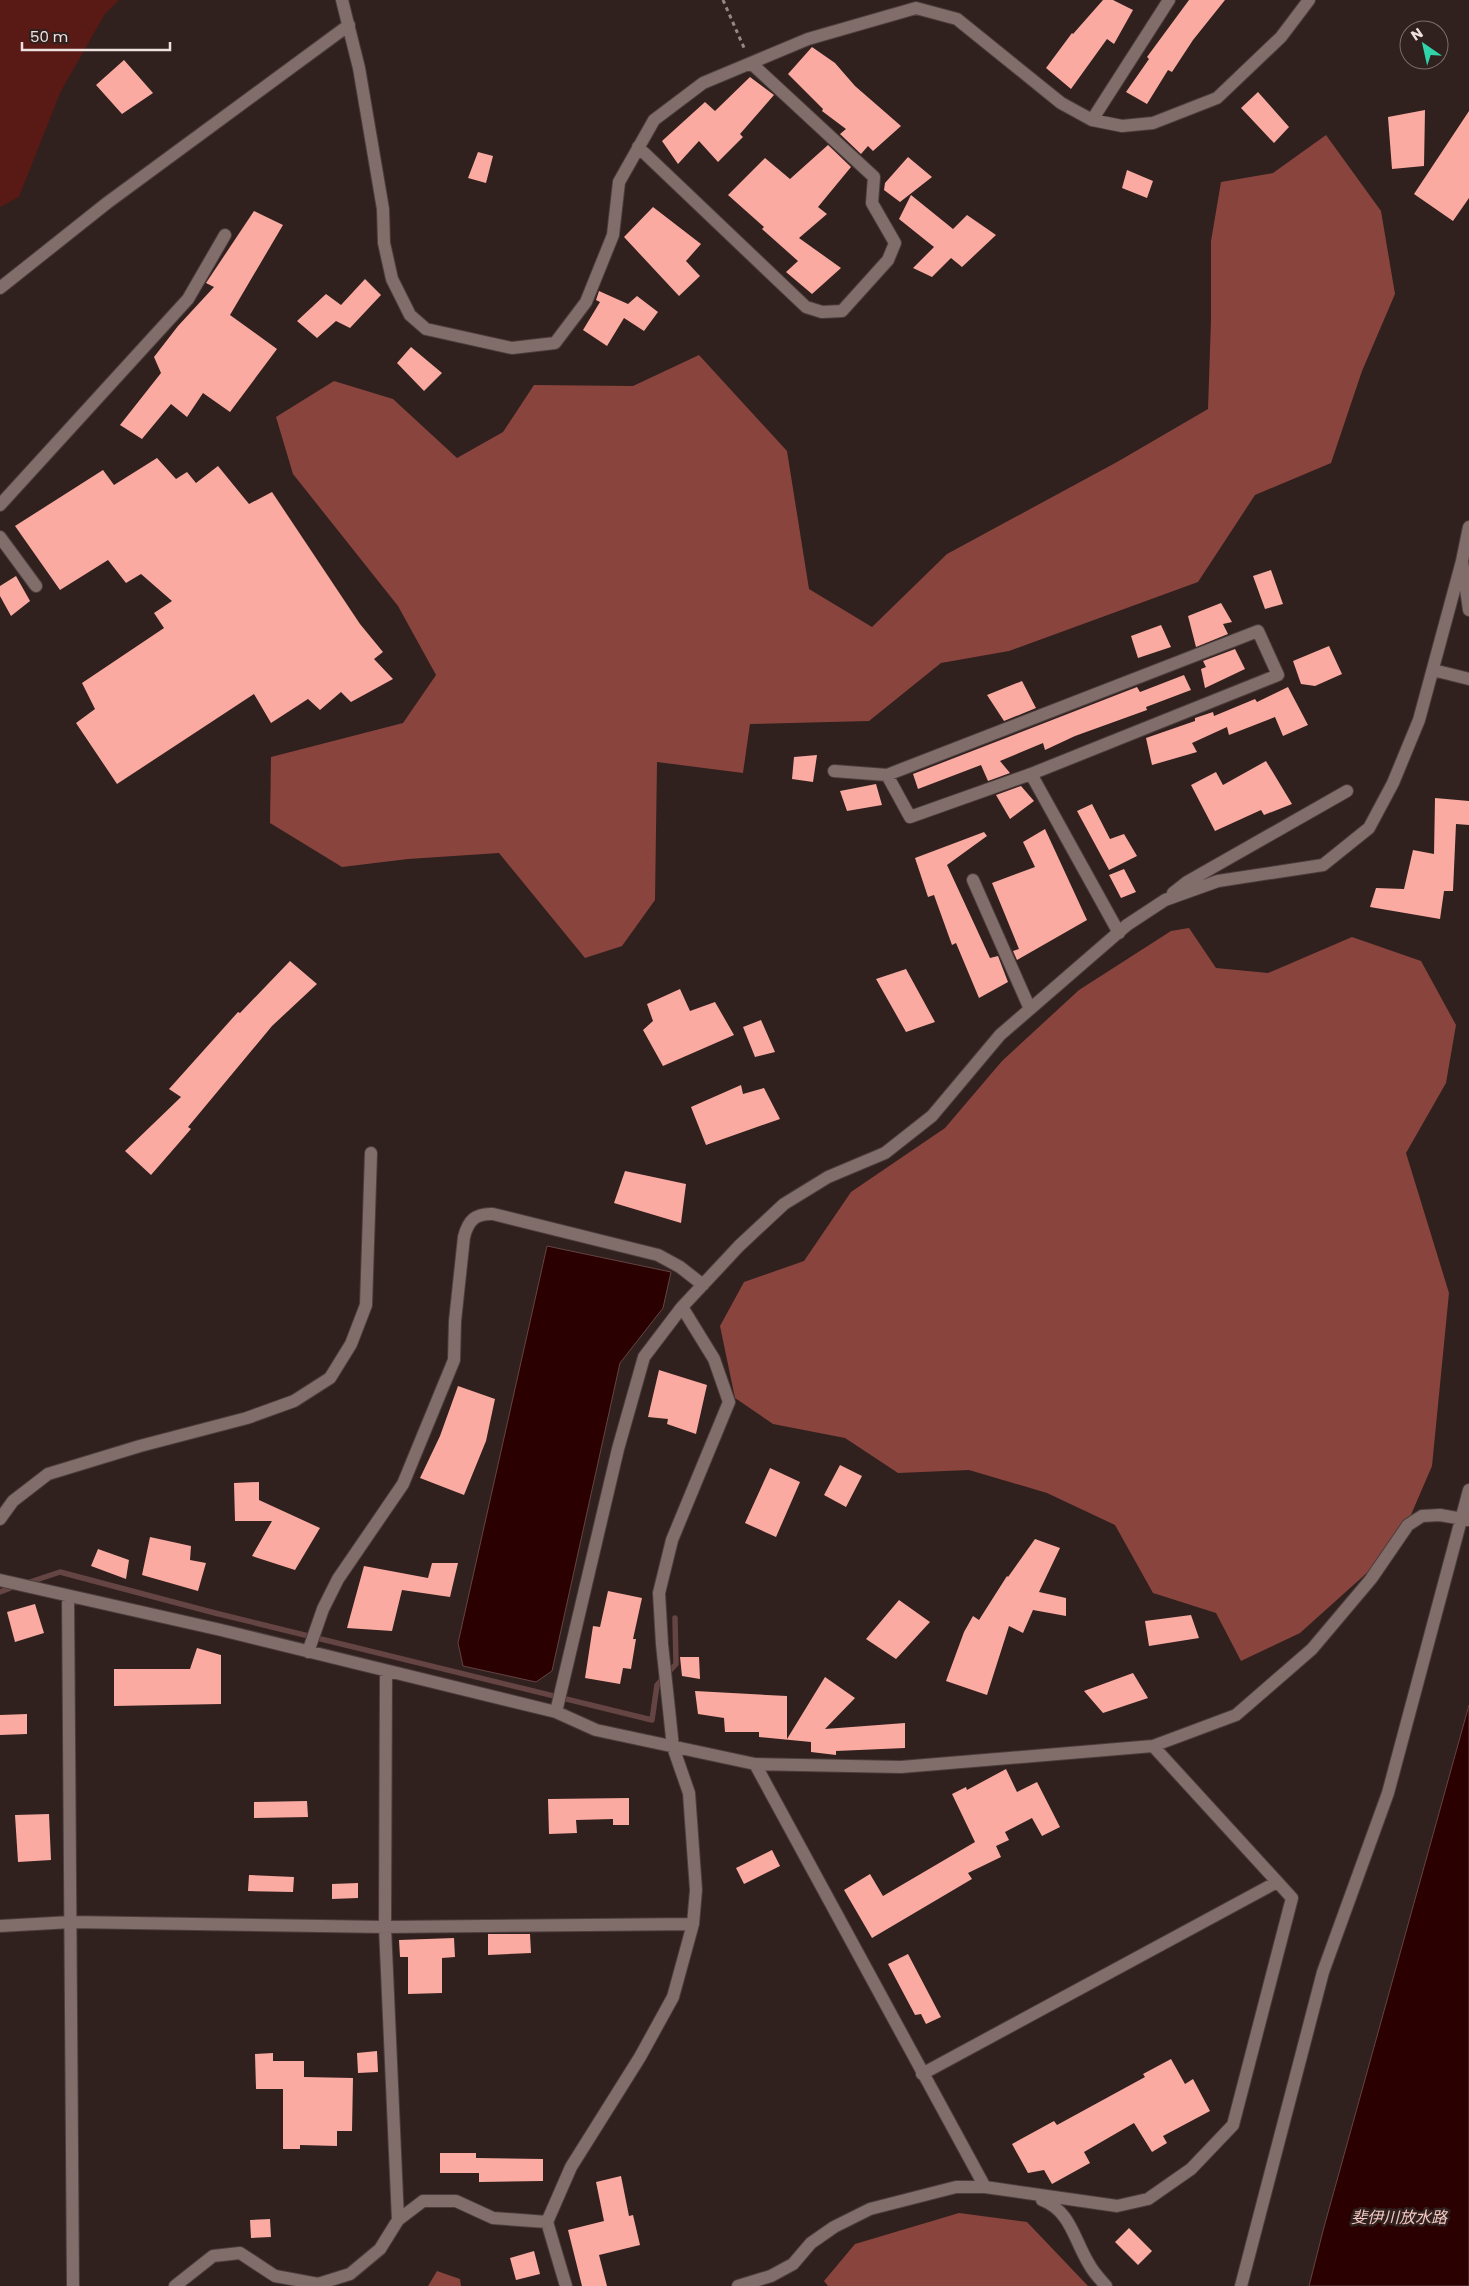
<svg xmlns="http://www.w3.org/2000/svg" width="1469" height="2286" viewBox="0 0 1469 2286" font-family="Poppins,'Noto Sans JP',sans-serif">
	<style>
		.green { fill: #591915 }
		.forest { fill: #89443d }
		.water { fill: #2a0000; stroke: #654444 }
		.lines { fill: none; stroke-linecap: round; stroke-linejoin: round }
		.stream { stroke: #654444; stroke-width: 5.5 }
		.building { fill: #faaaa1 }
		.minor-casing { stroke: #4b3d3c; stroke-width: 14 }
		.path { stroke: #968887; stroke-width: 3; stroke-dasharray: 4 4; stroke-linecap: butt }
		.minor { stroke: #816d6a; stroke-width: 12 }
		.labels { text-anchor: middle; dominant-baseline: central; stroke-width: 5; stroke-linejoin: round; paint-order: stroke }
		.water-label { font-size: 16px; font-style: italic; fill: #f5c9c3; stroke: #30201e }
	</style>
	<rect width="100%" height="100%" fill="#30201e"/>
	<path class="green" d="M0,0h119l-14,14 -45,79 -41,104 -19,10z"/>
	<path class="forest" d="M1326,135l55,76 14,83 -33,77 -31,92 -76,32 -57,87 -189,69 -68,12 -72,58 -119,3 -7,49 -86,-11 -2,138 -33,46 -37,12 -86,-105 -91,6 -66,8 -72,-44 1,-66 132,-34 33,-48 -38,-69 -105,-132 -17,-57 58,-36 59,18 64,59 46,-26 31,-47 99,1 66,-31 88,96 22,138 63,38 75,-73 170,-92 91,-53 3,-89v-79l10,-59 52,-9z
		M1189,928l27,40 52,5 84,-36 69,24 35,64 -10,58 -40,70 43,140 -17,173 -34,79 -98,88 -59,28 -25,-48 -63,-20 -38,-68 -68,-32 -78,-23 -71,3 -53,-35 -72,-14 -38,-26 -15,-72 24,-44 60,-21 47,-69 94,-64 57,-67 77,-71 92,-59z
		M959,2213l68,9 61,64h-260l-4,-5 31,-37z
		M437,2271l23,8 1,7h-33z"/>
	<path class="water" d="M547,1246l124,26 -8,36 -43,55 -68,308 -16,11 -73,-16 -5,-23z
		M1469,1705v581h-160l15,-59z"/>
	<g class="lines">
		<path class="stream" d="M27,1583l33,-11 155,41 437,107 5,-35 19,-21 -1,-46
			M0,1592l16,-6"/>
	</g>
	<path class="building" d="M1103,0h10l20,10 -19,34 -7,-5 -36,50 -25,-21 26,-35 1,1z
		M1189,0h36l-32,40 -21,32 -4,-2 -21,34 -21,-12 23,-33 -2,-2z
		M812,47l23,16 20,23 46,40 -28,25 -5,-5 -7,8 -21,-20 6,-5 -24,-18 1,-2 -35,-35z
		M124,60l29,33 -31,21 -26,-29z
		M750,77l24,18 -34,39 3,3 -25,25 -19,-21 -21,23 -16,-23 43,-39 10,9z
		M1258,92l31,35 -15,16 -33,-35z
		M1425,110l-1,56 -32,3 -4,-52z
		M1469,111v87l-16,23 -39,-27z
		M828,145l23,22 -33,40 9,7 -28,24 42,30 -29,26 -26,-22 12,-11 -36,-32 2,-2 -36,-32 37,-37 25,21z
		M478,152l15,4 -7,27 -18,-5z
		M908,157l24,20 -32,25 -16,-12 1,-7z
		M1127,170l26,11 -6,17 -25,-10z
		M911,195l42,34 14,-14 29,20 -34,32 -11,-9 -19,19 -19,-9 21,-21 -35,-28z
		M653,207l48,37 -15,17 14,15 -21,20 -55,-59z
		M254,211l29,14 -53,90 47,34 -47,63 -27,-19 -16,24 -16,-13 -29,35 -22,-14 41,-52 -7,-16 24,-31 36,-39 -8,-4z
		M365,279l16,16 -31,33 -14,-7 -19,17 -20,-17 29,-27 15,11z
		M599,291l29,13 9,-8 21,16 -14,19 -20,-13 -17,28 -24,-16 17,-28 -4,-2z
		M411,347l31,26 -18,18 -27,-28z
		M157,458l19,21 11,-7 9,11 22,-17 31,38 23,-12 88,132 23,28 -9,7 19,20 -42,23 -10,-10 -21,18 -12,-11 -37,24 -17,-29 -137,90 -41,-61 19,-14 -13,-26 82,-55 -10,-15 18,-12 -31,-27 -15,9 -18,-23 -48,30 -45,-64 88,-56 11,15z
		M1271,570l12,34 -18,5 -12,-33z
		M16,576l14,25 -19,15 -11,-20v-10z
		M1221,603l11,19 -9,2 5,10 -32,13 -8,-31z
		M1161,625l10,22 -33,11 -7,-22z
		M1329,646l13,28 -27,12 -14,-2 -8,-23z
		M1235,649l10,20 -40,19 -4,-19 5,-2 -3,-6z
		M1184,675l7,15 -45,17 1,3 -72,26 -30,14 -2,-7 -43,18 10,12 -22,8 -7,-16 -63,24 -5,-15 224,-87 3,5z
		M1022,681l14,27 -32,13 -17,-26z
		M1288,687l20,38 -25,11 -8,-19 -46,18 -2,-8 -35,16 5,9 -45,13 -6,-27 49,-17v-3l18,-6 1,4 41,-17 2,3z
		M817,755l-4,27 -21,-3 2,-22z
		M1266,761l26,43 -28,11 -3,-5 -46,21 -24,-46 25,-13 7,13z
		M876,784l6,21 -35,6 -7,-20z
		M1021,786l13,15 -24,18 -14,-24z
		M1435,798l34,3v24l-13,-1 -3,67h-9l-4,28 -70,-12 6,-19 28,1 9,-39 21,4z
		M1092,804l18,35 14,-5 13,22 -28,14 -32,-59z
		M1045,829l42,91 -70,40 -4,-9 6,-2 -27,-66 43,-16 -12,-25z
		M984,832l3,4 -40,29 43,93 8,-2 10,26 -29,16 -23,-55 -4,2 -18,-50 -6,2 -13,-39z
		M1124,869l12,23 -15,6 -12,-23z
		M290,961l27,23 -45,42 -84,101 3,2 -40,46 -26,-24 56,-54 -12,-8 69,-77 2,1z
		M906,969l29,53 -29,10 -30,-53z
		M680,989l10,22 25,-9 19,33 -71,31 -20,-36 10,-9 -6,-17z
		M761,1020l14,32 -20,5 -12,-30z
		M741,1085l2,9 21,-6 16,31 -74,26 -15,-38z
		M625,1171l61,13 -5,39 -67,-20z
		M659,1370l48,15 -11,49 -29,-10 1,-5 -20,-2z
		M458,1386l37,13 -9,42 -22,54 -44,-17 20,-42z
		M840,1465l22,11 -16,31 -22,-12z
		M770,1468l30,14 -24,55 -31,-14z
		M259,1482v18l61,28 -25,42 -43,-14 20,-35h-37l-1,-38z
		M150,1537l41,9 -1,14 16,3 -8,28 -56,-16z
		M1035,1539l25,9 -21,44 27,6v18l-33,-6 -10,23 -14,-7 -22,69 -41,-14 18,-49 9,-16 6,4 28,-44 1,1z
		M98,1549l31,11 -3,19 -35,-13z
		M432,1563h26l-8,34 -48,-7 -10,41 -45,-3 17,-62 64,12z
		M608,1591l34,7 -9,41h3l-5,30 -8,-1 -3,16 -35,-6 8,-52 7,1z
		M899,1600l31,22 -34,37 -30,-20z
		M35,1604l9,29 -29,9 -8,-30z
		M1191,1615l8,23 -50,8 -4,-25z
		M197,1648l24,7v49l-107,2v-37h76z
		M680,1657h19l1,22 -18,-3z
		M1133,1673l15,25 -45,15 -19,-22z
		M825,1677l30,21 -30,31 80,-6v25l-69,3v4l-25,-3v-10l-52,-5v-5h-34l-1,-14 -26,-4 -3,-23 92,5v43z
		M27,1714v20l-27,1v-20z
		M1006,1769l11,23 20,-10 23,45 -18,9 -10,-18 -27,14 4,8 -13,6 5,11 -33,16 4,6 -100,59 -28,-48 26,-16 13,22 92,-54 -23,-48 14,-7 1,3z
		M629,1798v27h-16v-6l-37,1 1,13 -28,1 -1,-35z
		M307,1801l1,16 -54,1v-16z
		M49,1814l2,46 -33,2 -3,-47z
		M772,1850l8,16 -36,18 -8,-16z
		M249,1875l45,2 -1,15 -45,-1z
		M358,1883v15l-26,1v-15z
		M488,1934h42l1,19 -43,2z
		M454,1938l1,19 -13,1v35l-34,1v-37h-8l-1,-17z
		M908,1954l33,63 -15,7 -5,-10 -6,1 -27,-51z
		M377,2051l1,21 -20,1 -1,-20z
		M273,2053v8h31v16l49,1 -1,53h-15v15l-37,-1v4h-17v-60h-27l-1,-35z
		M1171,2059l14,25 8,-5 17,32 -47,25 4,7 -15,9 -18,-29 -50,29 6,11 -38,21 -8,-14 -16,3 -16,-29 42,-23 3,4 88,-48 -2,-3z
		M440,2153h36v5l67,1v22l-64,1v-9h-39z
		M621,2176l8,40 4,-1 7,30 -41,10 8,31h-25l-14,-56 36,-9 -8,-39z
		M270,2219l1,18 -20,1 -1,-18z
		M1129,2228l23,23 -14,14 -23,-23z
		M534,2251l6,23 -24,6 -6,-22z"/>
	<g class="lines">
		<defs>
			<path id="minor" d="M342,0l17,68 24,141 1,34 8,36 18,36 16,14 86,19 43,-5 31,-41 27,-67 6,-53 35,-62 49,-37 105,-44 108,-31 41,11 104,84 31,17 30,6 31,-3 64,-25 64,-61 28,-37
				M1092,120l77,-120
				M638,147l168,160 16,5 20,-1 46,-51 7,-17 -23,-40 2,-26 -122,-113
				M0,288l107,-85 242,-178
				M0,505l188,-206 37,-64
				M1469,527l-7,34 7,49
				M0,537l36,49
				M1433,670l36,9
				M834,771l53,4 23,42 121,-43 88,159
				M887,775l371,-144 20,44 -247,99
				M973,880l57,129
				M1173,893l14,-11 160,-91
				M0,1519l13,-18 35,-27 92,-28 107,-28 47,-17 36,-23 21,-34 15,-39 5,-152
				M0,1580l221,50 335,82 40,18 159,34 146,3 252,-21 83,-31 76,-66 59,-70 37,-54 14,-9 18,-1 29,5
				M68,1596l5,690
				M308,1652l15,-43 15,-30 65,-95 51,-124 1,-39 9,-84c4,-16 11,-24 29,-23l165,41 22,12 23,18
				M386,1671l-1,256 13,293
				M556,1712l62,-263 26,-92 38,-50 57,-61 45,-42 44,-27 57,-24 47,-37 68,-81 127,-110 38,-25 53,-19 105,-16 46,-37 24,-45 26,-63 43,-159
				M755,1764l230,423
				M0,1926l71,-4 314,5 308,-3
				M922,2074l355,-192
				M1042,2200c29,11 32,40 47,64 4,8 11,15 17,22
				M175,2286l38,-30 27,-3 35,23 43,8 32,-10 30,-25 18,-29 25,-19h33l37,17 54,4
				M566,2286l-19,-64 24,-55 69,-110 33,-60 20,-73 3,-34 -7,-97 -16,-46 -11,-103 -3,-51 13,-53 57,-138 -15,-43 -32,-52
				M738,2286l33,-10 22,-12 18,-21 23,-16 36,-18 86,-22h29l132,19 31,-7 43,-30 42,-44 59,-227 -139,-152
				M1241,2286l82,-314 65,-179 81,-303"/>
		</defs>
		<use href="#minor" class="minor-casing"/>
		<path class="path" d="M723,0l22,50"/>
		<use href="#minor" class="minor"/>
	</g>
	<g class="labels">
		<g class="water-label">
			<text x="1399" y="2217">斐伊川放水路</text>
		</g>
	</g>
	<g transform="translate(1424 45) rotate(326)"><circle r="24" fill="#30201e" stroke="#7c6e6c"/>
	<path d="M0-4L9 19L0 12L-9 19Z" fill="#30d4aa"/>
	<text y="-8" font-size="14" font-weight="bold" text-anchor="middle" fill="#eee2e1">N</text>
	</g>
	<path d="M22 42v8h148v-8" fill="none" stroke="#eee2e1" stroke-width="2.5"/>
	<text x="30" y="42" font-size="15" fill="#eee2e1" stroke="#30201e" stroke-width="4" paint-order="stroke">50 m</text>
</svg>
